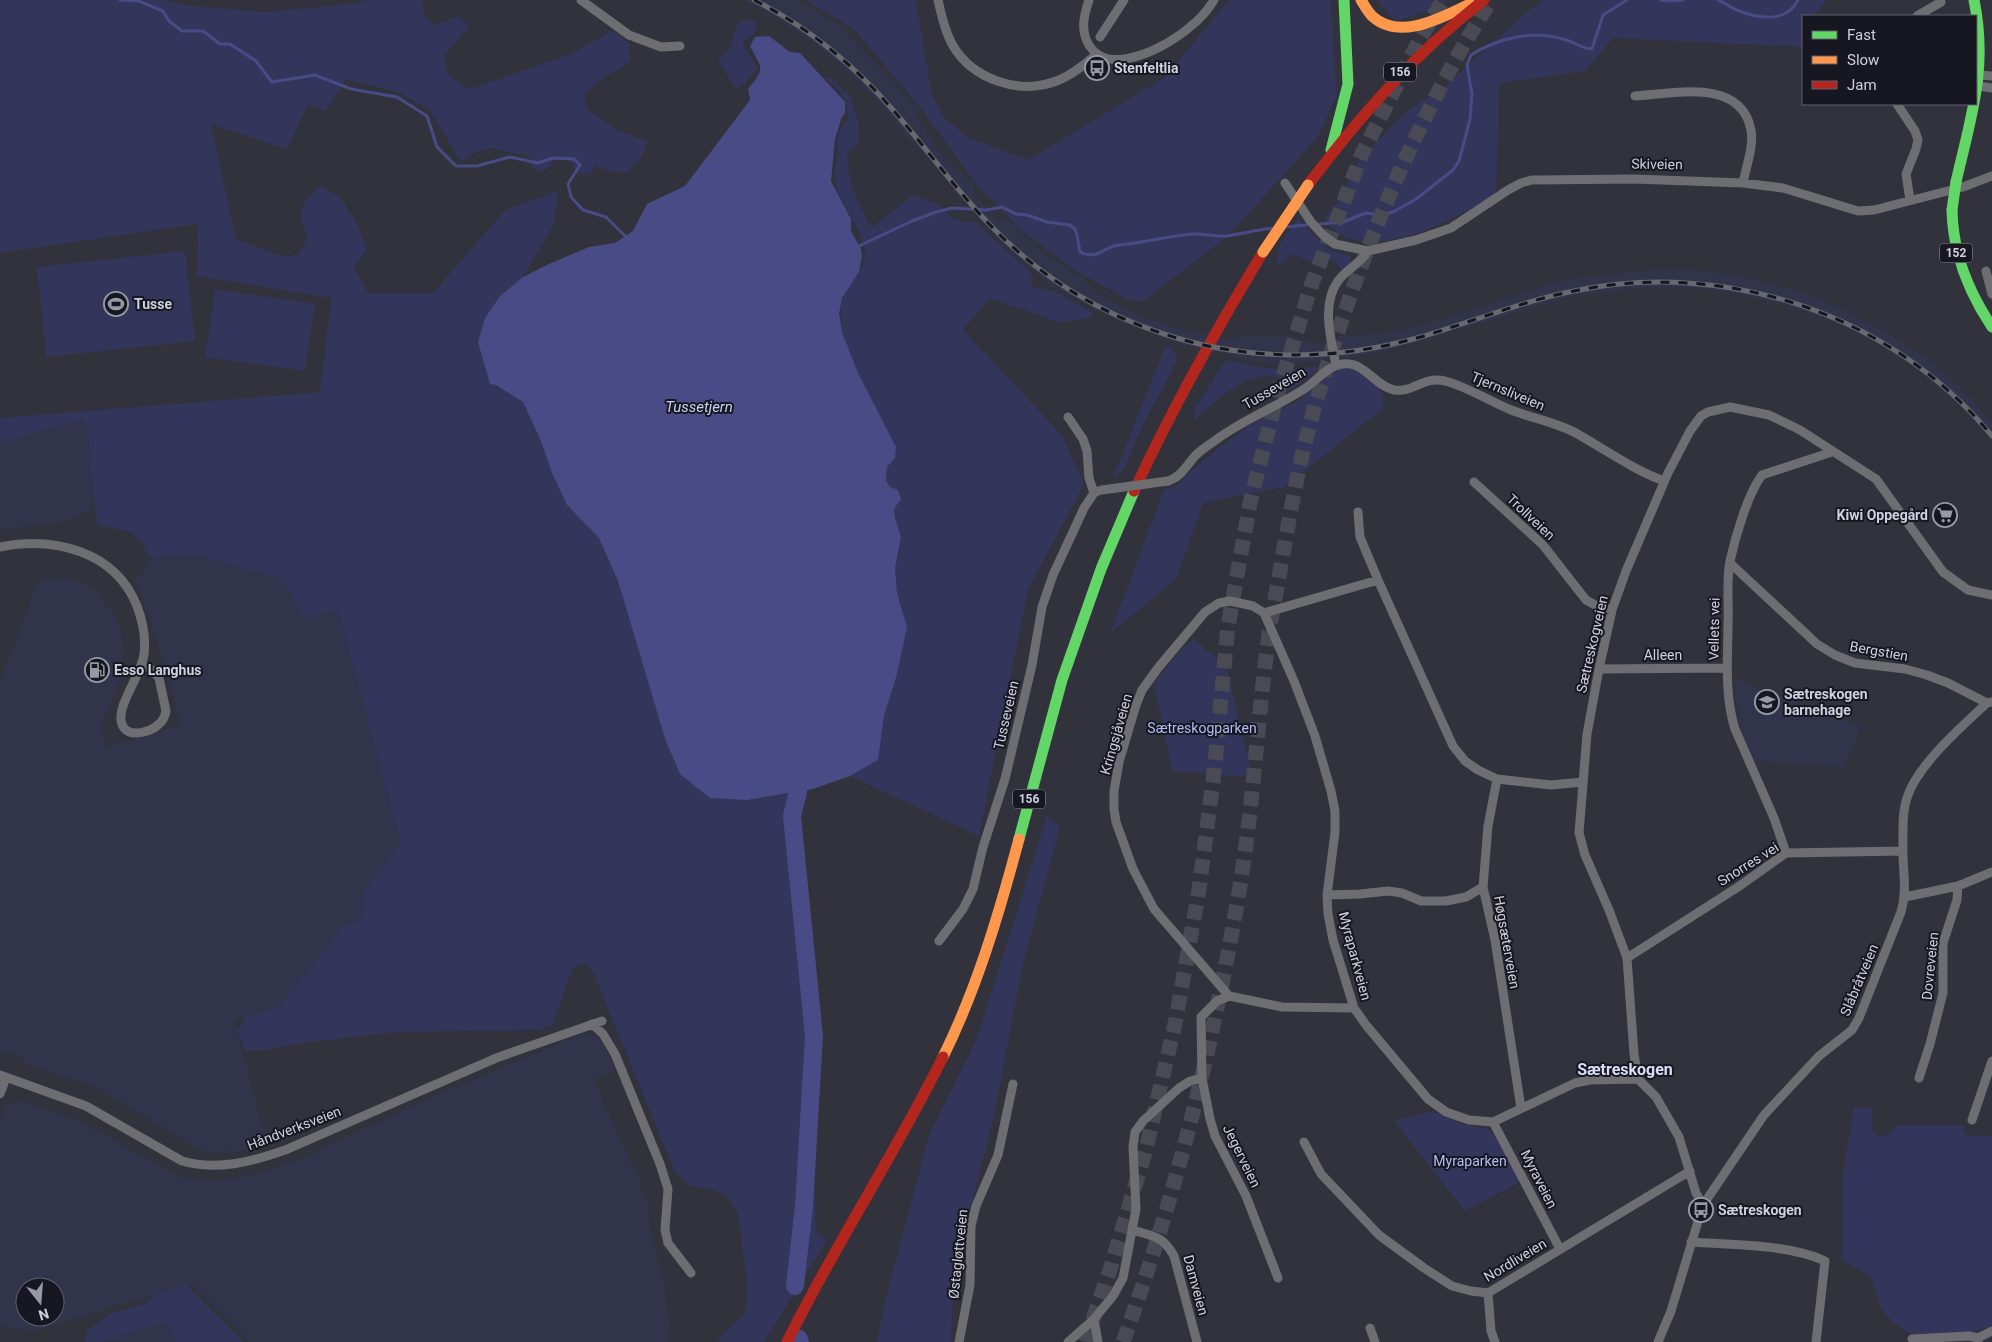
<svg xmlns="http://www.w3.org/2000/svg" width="1992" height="1342" viewBox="0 0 1992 1342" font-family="Roboto,sans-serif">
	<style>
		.built { fill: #32344b; fill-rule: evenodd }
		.green { fill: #34355a }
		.water { fill: #494b86 }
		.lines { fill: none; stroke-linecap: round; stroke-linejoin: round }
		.stream { stroke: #494b86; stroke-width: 3 }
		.river { stroke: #494b86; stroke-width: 18 }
		.highway-tunnel { stroke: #494a54; stroke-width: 15; stroke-dasharray: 15 8; stroke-linecap: butt }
		.street { stroke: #6e6e72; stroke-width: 9 }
		.fast { stroke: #63d668; stroke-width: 11 }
		.slow { stroke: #ff974d; stroke-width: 11 }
		.jam { stroke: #b3261e; stroke-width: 11 }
		.rail-casing { stroke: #68696f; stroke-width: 5 }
		.rail { stroke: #161720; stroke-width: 3; stroke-dasharray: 9; stroke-linecap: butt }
		.street-bridge { stroke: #6e6e72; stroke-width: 9 }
		.fast-bridge { stroke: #63d668; stroke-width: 11 }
		.slow-bridge { stroke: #ff974d; stroke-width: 11 }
		.labels { text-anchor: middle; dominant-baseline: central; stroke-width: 4; stroke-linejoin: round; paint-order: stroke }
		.shield { fill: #161720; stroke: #9798a4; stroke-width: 1 }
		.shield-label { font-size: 12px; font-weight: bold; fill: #ced0dd }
		.poi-label { font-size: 14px; font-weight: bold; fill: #ced0dd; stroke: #161720; text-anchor: start }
		.street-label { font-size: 14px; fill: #ced0dd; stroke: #161720 }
		.park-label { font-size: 14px; fill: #b6bbf4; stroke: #161720 }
		.water-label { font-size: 15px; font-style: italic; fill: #cbcff6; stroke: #161720 }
		.quarter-label { font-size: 16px; font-weight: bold; fill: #daddf7; stroke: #161720 }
	</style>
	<rect width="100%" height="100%" fill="#31323c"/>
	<path class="built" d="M744,0h53l43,25 79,85 -1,9 22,32 20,21 12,10 2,12 24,27 5,-5 14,11 13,16 51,34 12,13 24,14 32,15 35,11 39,8 12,1 6,-5 26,3h31l11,6h18l11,-2 1,-5 51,-3 44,-11 113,-37 26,-6 78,-9h46l34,4 68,17 38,15 56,30 34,22 48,42 -2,2 19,21v17l-32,-34 -19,-18 -38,-30 -27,-16 -47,-23 -1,1 -43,-15 -56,-13 -34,-4 -46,-1 -77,9 -175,52 -34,7 -70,8h-19l-33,-4 -15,-5 -43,-9 -17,-6 -58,-23 -59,-32 -47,-40 -78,-90 -28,-28 -4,-9 -20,-22 -22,-22 -32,-27 -39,-27z
		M83,419l5,11 5,65 -2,15 -31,13 -60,7v-87z
		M177,555h20l79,21 6,4 9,11 6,16 41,2 63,234 -38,51 1,21 -7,7 -17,6 -26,36 -36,44 -44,12 33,124 -25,7 -37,2 -113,-68 -67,-20 -3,-8 -19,-5 -3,12v-383l36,-93 7,-8 6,-2h16l20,5 14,10 17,26 5,14 3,18 -1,22 -22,52 5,22 76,-22 -31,-103 -16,-41 18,-23z
		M1734,678l127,48 -17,41 -90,-6 -13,-32z
		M582,1034l13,2 8,7 13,27 -22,11 43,94 11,30 2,23 15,60 4,33 -1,21h-418l-57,-57h-7l-153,46 -33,-5v-203l3,-13 4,-5 5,-3h15l56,21 95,53 26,5 15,-1 33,-5 47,-15 120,-57zM25,1287h30v30h-30z
		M167,1322l8,20h-75l6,-2z"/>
	<path class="green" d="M0,0h161l32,6 75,6 89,-9 10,-3h55l3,16 9,9 25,-9 10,11 -24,28 3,20 22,14 101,-35 41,-23 17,12 2,18 -32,20 -15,14 3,14 28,20 33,13 -7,16 -15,15 -17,-2 -14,-5 -6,9c-11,-1 -15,-5 -20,-15l-14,-2 -8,11 -7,3 -8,-4 -2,-12 -40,-8 -16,5 -13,9 -31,-52 -32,-18 -52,-13 -20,32 -18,-7 -21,45 -76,-25 25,115 48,18 16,-3 7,-16c-9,-27 -9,-32 12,-52l20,10 17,25 11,28 -13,18 14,26h65l72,-83 53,-19 -4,33 -31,53 -23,19 -14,74 1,7 9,8 27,17 18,39 11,32 15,32 32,33 19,43 48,161 14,33 67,25 53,-8 16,440 11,8 -63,102h-46l3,-6 24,-23 2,-27 -9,-73 -10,-16 -14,-7 -25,-5 -15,-15 -80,-196 -8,-11h-5l-8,5 -21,57 -12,5 -142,2 -102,12 -36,7h-15l-8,-20 9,-14 32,-9 36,-44 26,-36 17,-6 7,-7 -1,-21 38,-51 -63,-233 -31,7c-4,-3 -8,-7 -11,-12 -5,-12 -8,-21 -20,-28l-79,-22h-20l-24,3 -5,-2 -6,-14 -12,-10 -32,-7 -5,-30 -5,-65 -5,-11 -83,24v-25l320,-26 11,-94 -134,-22 1,-52 -198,29z
		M806,0h110l16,95 11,21 24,21 61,23 136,-82 65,-78h102l6,95 -20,43 -89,98 -86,66 -15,-3 -51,-28 -49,-36 -52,-52 -54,-75 -67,-79z
		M1377,0h69l-12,9 -39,12z
		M1544,0h283l-14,16h-10l-1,31 -189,-9 -27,33 -87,12 -3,112c-42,23 -136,79 -172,23l12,-14 24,-45 47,-48 38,-24 84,-77z
		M747,19l10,4 -3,11 -11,8 2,6 13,20 -12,14 -10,7 -18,-28 6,-8 5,-2 9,-28z
		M825,78h5l21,19 7,25 1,15 -2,8 -9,7c-2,27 9,52 24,75l41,-32 24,9 14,13 10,4 15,2 48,43 8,10 -1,10 23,5 37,21 2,5 -33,6 -70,-25 -27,32 99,105 22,49 -56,106 -49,246 -129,-60 28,-16 6,-44 13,-42 10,-47 -10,-34 -2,-25 6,-31 -6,-19 -5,-31 -4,-7 1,-13 8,-9 1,-11c-19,-34 -64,-109 -54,-147 4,-16 25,-29 23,-47 -2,-28 -28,-49 -30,-77 -1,-6 1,-13 2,-19 1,-19 -1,-22 11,-38 -1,-23 -6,-27 -23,-41z
		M1298,218l31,32 21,6v9l-9,6 -4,-9 -10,-2 -8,5 -26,-11 -13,10 -4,-3 4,-17z
		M185,251l10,90 -149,16 -9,-90z
		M215,289l100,15 -10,67 -100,-14z
		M1165,347l8,1 4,12c-12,25 -27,50 -39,76 -6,13 -9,32 -22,40l-2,-2 3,-6z
		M1228,360c30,9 58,11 89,6v4l-27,21 -11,-14c-6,0 -13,-1 -19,0 -23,4 -49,27 -65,43l-2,-8 27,-44z
		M1343,367c13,4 35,11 39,26 2,5 1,11 1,16l-99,78 -81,16 -26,75 -67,56 54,-145 12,-2 19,-20 33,-26 24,-17 46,-23 31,-28z
		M1194,639l33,29 25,107 -5,2 -75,-6 -18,-88 31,-39 1,2z
		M1047,816l13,11 -37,137 -30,157 -39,151 -3,70h-74l8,-41 44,-166 48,-97z
		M1854,1107l19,1 -2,23 7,5 10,-1 9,-10h67v7l3,3 25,1v190l-28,8 -51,2 -19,-13 -13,-14 -10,-32 -29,-18 1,-86z
		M1433,1111l29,13 25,5 11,10 24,42 -57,30 -71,-90z
		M186,1285l58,57h-69l-8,-20 -67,20h-16l3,-11 23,-17 38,-11 6,-9z"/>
	<path class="water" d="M769,36l21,16 10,1 45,49v11l-4,6 -6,20 -4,42 20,38v12l10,18 1,7 -3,16 -17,26 -3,16 4,21 15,38 38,74 -1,11 -8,9 -1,13 4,7 8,3 3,9 -7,10 1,9 6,19 -6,31 2,25 10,34 -10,47 -13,42 -6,44 -28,16 -37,13 -66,11 -37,-2 -30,-24 -14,-32 -48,-161 -19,-43 -32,-33 -15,-32 -11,-32 -18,-39 -27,-17 -6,-1 -12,-42 7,-24 15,-22 23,-19 26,-13 40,-17 26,-4 18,-12 14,-27 38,-18 65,-86 -2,-11c18,-22 14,-19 2,-43l5,-9z"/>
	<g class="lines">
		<path class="stream" d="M120,0l19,1 24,10 6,10 13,10h21l17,13h10l26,17 16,21 43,-7 36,14 46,8 30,19 10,31 19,19h21l33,-9 28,6 15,-5 21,1 6,6 -12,19 3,13 12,13 23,7 19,19
			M1661,0l10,1 12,-1
			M1718,0c8,3 13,8 21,11 22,8 47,12 59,-11
			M1320,224l23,-2 23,-9 14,2 13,-3 23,-13 37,-29 6,-9 11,-42 2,-25 -5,-29 4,-10c27,-17 61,-25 92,-16 9,2 20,10 29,10l11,-34 24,-15
			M1284,227l23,-2
			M859,246l53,-25 24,-9 16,-4 34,2 16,-3 14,7 11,1 20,7 23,3 5,4 2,6 3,17c18,9 24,-6 39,-7 25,-2 48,-9 73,-11 11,-1 22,3 34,2 17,-2 33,-7 50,-8"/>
		<path class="river" d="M795,1286l9,-80 10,-170 -22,-220 6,-24
			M799,1339l1,3"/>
		<path class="highway-tunnel" d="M1085,1342l25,-72 36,-121 30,-130 23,-129 15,-117 14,-147 22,-123 26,-104 35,-113 51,-132 59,-117 22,-37
			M1123,1342c53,-146 90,-297 116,-450 14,-83 18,-168 29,-251 3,-24 8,-47 12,-70 10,-57 20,-116 37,-172 41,-139 96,-276 174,-399"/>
		<path class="street" d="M581,0l48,35 32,12 19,-1
			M938,0c3,14 7,31 14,44 20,36 69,52 107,36 14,-6 26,-16 38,-26
			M1089,0c-5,15 -9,30 0,45 20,34 81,0 102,-19 9,-7 17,-16 23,-26
			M1917,16l24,-14
			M1100,37l24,-37
			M1981,75l11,1
			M1979,86l13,2
			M1635,96c37,-2 106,-19 116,34 3,16 -5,37 -8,53
			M1897,104l18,27 3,9 -2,9 -10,25 4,26
			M1285,183l26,39 13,14 11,8 33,7 48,-11 35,-12 57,-38 13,-7 11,-3 102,-1 109,4 40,5 75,23 16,-1 89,-23 29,-11
			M1986,271l6,23
			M1336,365c-5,-25 -15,-61 2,-84 9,-12 21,-16 30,-30
			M1068,417l15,22 4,12 2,27 5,15 4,-2
			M1168,481c13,-4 18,-15 27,-25 5,-5 12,-10 18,-14 27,-21 59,-33 88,-51 11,-6 19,-17 30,-23 30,-16 40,17 63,22 19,3 29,-14 51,-9 23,6 44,20 66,29 23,9 49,13 70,26 28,16 53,34 83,45
			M1474,482l69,63 43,55 11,6 15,4
			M1358,512l2,25 18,43 75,166 12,15 13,9 19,9 54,6 32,-3
			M0,547c54,-11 115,4 137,59 6,16 9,32 7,48 -2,22 -33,57 -20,74 8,10 28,3 35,-4 4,-3 6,-8 7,-13l-7,-33 -7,-8 -9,-5
			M1730,563l87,81 18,11 20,8 50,6 22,6 21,8 39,20 5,-1
			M1264,613l30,68 21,55 16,55 4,20v21l-8,63 1,19 5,26 21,68 12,17 62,74 18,13 23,8 24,2 82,-39 15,-3 48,-1
			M1599,669l128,-1
			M1497,779l-9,47 -5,61 12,53 26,168
			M1786,853l-12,-35 -39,-89c-11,-35 -7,-71 -7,-107 1,-20 -2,-41 2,-61 5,-23 18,-68 32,-86l70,-23
			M1327,895l33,-1 28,-3 14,2 19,8h25l20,-4 17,-10
			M1905,897l53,-11 34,-14
			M939,941l24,-32 10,-20 10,-42 22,-68 27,-114 10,-58 11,-32 31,-67 10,-15
			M1627,958l111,-71 48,-34 117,-2
			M1229,996l-12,5 -16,16 1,61 8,41 5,17 31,60 32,82
			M1354,1008l-72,-1 -53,-11 -75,-87 -21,-40 -17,-47 -2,-13v-18l5,-29 17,-57 6,-15 16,-22 47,-56 14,-9 11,-2 23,5 11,7 114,-33
			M592,1024l11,10 12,20 45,110 8,25 -3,41 3,13 23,30
			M0,1075l86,31 96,55c35,10 69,1 103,-11l211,-92 106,-37
			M1919,1078l11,-34 13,-51v-50l14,-43 1,-14
			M0,1094l6,-16
			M1972,1120l20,-59
			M1493,1122l67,127
			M1304,1142l17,32 58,61 45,33 28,18 19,5 17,2 202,-122
			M1703,1205l-7,-12 -17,-56 -23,-40 -18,-18 -4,-25 -7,-96 -18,-48 -24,-55 -6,-22 8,-99 12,-65 13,-59 14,-39 42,-98 22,-42 11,-15 7,-4 22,-5 39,8 31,15 76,49 67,93 25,18 24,5
			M1132,1230c21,6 31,6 42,26l23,86
			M1691,1242c40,3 98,2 134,19l-9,81
			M1488,1293l3,38 4,11
			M1094,1319l4,23
			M1370,1328l5,14
			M1912,1339l57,-3 9,2
			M959,1342l11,-57 1,-59 5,-20 22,-51 15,-71
			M1068,1342l26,-23 19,-23 10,-18 13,-69 -3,-62 2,-15 8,-11 36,-33 11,-7 12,-3
			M1658,1342l13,-31 32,-106 61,-90 55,-59 33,-26 7,-12 42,-106c7,-24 1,-43 2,-68 0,-16 -1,-33 5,-49 11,-31 54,-69 79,-92
			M1978,1342v-4l14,-7"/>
		<path class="fast" d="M1331,150l17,-66 -4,-84
			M1956,182c15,-66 32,-113 18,-182
			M1952,210c1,44 16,81 40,117
			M1019,839l43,-159 39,-111 33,-78"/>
		<path class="slow" d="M1361,0c3,5 7,12 11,16 28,26 70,1 98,-12
			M943,1057c34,-69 56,-143 76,-218"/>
		<path class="jam" d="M1308,185c52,-69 107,-132 176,-185
			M1134,491c38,-82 82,-161 129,-239
			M787,1342c48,-97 108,-188 156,-285"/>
		<defs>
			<path id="rail" d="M754,0c54,27 100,65 139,110 35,40 65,83 102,120 46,47 106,84 169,104 84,28 175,27 260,2 50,-15 99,-35 150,-45 154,-32 318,24 418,145"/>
		</defs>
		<use href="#rail" class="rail-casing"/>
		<use href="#rail" class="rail"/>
		<path class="street-bridge" d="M1102,490l66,-9"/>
		<path class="fast-bridge" d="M1952,210l4,-28"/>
		<path class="slow-bridge" d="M1263,252l45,-67"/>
	</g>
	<defs>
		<symbol id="bus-ring" viewBox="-11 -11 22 22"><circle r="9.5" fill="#161720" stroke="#9799a5" stroke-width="1.5"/><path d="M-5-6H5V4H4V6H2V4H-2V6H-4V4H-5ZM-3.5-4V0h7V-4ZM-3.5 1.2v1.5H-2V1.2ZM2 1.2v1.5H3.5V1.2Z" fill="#9799a5"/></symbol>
		<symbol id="stadium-ring" viewBox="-11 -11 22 22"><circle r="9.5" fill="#161720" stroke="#9799a5" stroke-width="1.5"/><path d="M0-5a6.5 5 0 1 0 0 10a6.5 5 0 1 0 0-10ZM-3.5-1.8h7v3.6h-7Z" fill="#9799a5"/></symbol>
		<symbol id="supermarket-ring" viewBox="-11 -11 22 22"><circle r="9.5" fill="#161720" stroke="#9799a5" stroke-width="1.5"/><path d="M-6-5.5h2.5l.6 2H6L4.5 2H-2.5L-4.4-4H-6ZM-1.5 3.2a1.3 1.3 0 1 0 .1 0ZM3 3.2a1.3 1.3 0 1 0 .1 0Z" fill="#9799a5"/></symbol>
		<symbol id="fuel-ring" viewBox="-11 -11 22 22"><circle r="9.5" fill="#161720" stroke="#9799a5" stroke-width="1.5"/><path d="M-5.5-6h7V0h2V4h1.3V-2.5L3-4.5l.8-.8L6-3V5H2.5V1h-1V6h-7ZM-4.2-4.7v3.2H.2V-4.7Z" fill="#9799a5"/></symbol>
		<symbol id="school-ring" viewBox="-11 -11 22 22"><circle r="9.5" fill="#161720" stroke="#9799a5" stroke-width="1.5"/><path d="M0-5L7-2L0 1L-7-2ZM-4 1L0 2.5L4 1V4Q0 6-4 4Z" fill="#9799a5"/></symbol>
	</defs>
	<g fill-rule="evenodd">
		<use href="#bus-ring" x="1083" y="54" width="28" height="28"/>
		<use href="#stadium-ring" x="102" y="290" width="28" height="28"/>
		<use href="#supermarket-ring" x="1931" y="501" width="28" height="28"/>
		<use href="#fuel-ring" x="83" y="656" width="28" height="28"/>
		<use href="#school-ring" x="1753" y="688" width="28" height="28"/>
		<use href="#bus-ring" x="1687" y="1196" width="28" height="28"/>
	</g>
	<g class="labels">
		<g class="shield">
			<rect x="1384" y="62.5" width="32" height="19" rx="4"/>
			<rect x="1940" y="243.5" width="32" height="19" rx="4"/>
			<rect x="1013" y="789.5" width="32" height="19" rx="4"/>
		</g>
		<g class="shield-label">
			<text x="1400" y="72">156</text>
			<text x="1956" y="253">152</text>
			<text x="1029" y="799">156</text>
		</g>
		<g class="poi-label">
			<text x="1114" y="68">Stenfeltlia</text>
			<text x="134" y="304">Tusse</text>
			<text x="1928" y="515" text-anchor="end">Kiwi Oppegård</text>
			<text x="114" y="670">Esso Langhus</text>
			<text x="1784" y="694">Sætreskogen<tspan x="1784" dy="16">barnehage</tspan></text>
			<text x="1718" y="1210">Sætreskogen</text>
		</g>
		<g class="street-label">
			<text transform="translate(1657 164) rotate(1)">Skiveien</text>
			<text transform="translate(1274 388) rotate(-30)">Tusseveien</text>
			<text transform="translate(1508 391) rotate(23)">Tjernsliveien</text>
			<text transform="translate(1531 517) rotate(43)">Trollveien</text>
			<text transform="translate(1714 629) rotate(-89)">Vellets vei</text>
			<text transform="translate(1592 644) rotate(-77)">Sætreskogveien</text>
			<text transform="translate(1879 651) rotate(10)">Bergstien</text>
			<text x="1663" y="655">Alleen</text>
			<text transform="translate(1006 715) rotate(-77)">Tusseveien</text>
			<text transform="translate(1116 734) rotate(-74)">Kringsjåveien</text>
			<text transform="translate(1748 864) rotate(-32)">Snorres vei</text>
			<text transform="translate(1507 942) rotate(80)">Høgsæterveien</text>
			<text transform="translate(1355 956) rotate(75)">Myraparkveien</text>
			<text transform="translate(1930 966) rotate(-84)">Dovreveien</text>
			<text transform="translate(1859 980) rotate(-67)">Slåbråtveien</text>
			<text transform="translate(294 1128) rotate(-21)">Håndverksveien</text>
			<text transform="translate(1242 1156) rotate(64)">Jegerveien</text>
			<text transform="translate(1539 1179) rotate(63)">Myraveien</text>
			<text transform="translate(958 1254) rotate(-84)">Østagløttveien</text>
			<text transform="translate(1515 1260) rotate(-31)">Nordliveien</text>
			<text transform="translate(1196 1285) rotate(75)">Damveien</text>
		</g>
		<g class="park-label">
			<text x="1202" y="728">Sætreskogparken</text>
			<text x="1470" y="1161">Myraparken</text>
		</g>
		<g class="water-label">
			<text x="699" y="407">Tussetjern</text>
		</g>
		<g class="quarter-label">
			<text x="1625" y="1069">Sætreskogen</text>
		</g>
	</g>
	<rect x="1802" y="15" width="175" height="90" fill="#161720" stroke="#60616c"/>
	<rect x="1812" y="31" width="25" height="8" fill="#63d668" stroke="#60616c"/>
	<text x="1847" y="40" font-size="15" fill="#ced0dd">Fast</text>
	<rect x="1812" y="56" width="25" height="8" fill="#ff974d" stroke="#60616c"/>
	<text x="1847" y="65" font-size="15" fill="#ced0dd">Slow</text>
	<rect x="1812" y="81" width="25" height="8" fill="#b3261e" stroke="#60616c"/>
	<text x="1847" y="90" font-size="15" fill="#ced0dd">Jam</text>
	<g transform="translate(40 1302) rotate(163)"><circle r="24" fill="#161720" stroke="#60616c"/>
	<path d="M0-4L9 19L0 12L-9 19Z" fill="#9799a5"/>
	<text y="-8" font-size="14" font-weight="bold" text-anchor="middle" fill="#ced0dd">N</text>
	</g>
</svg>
